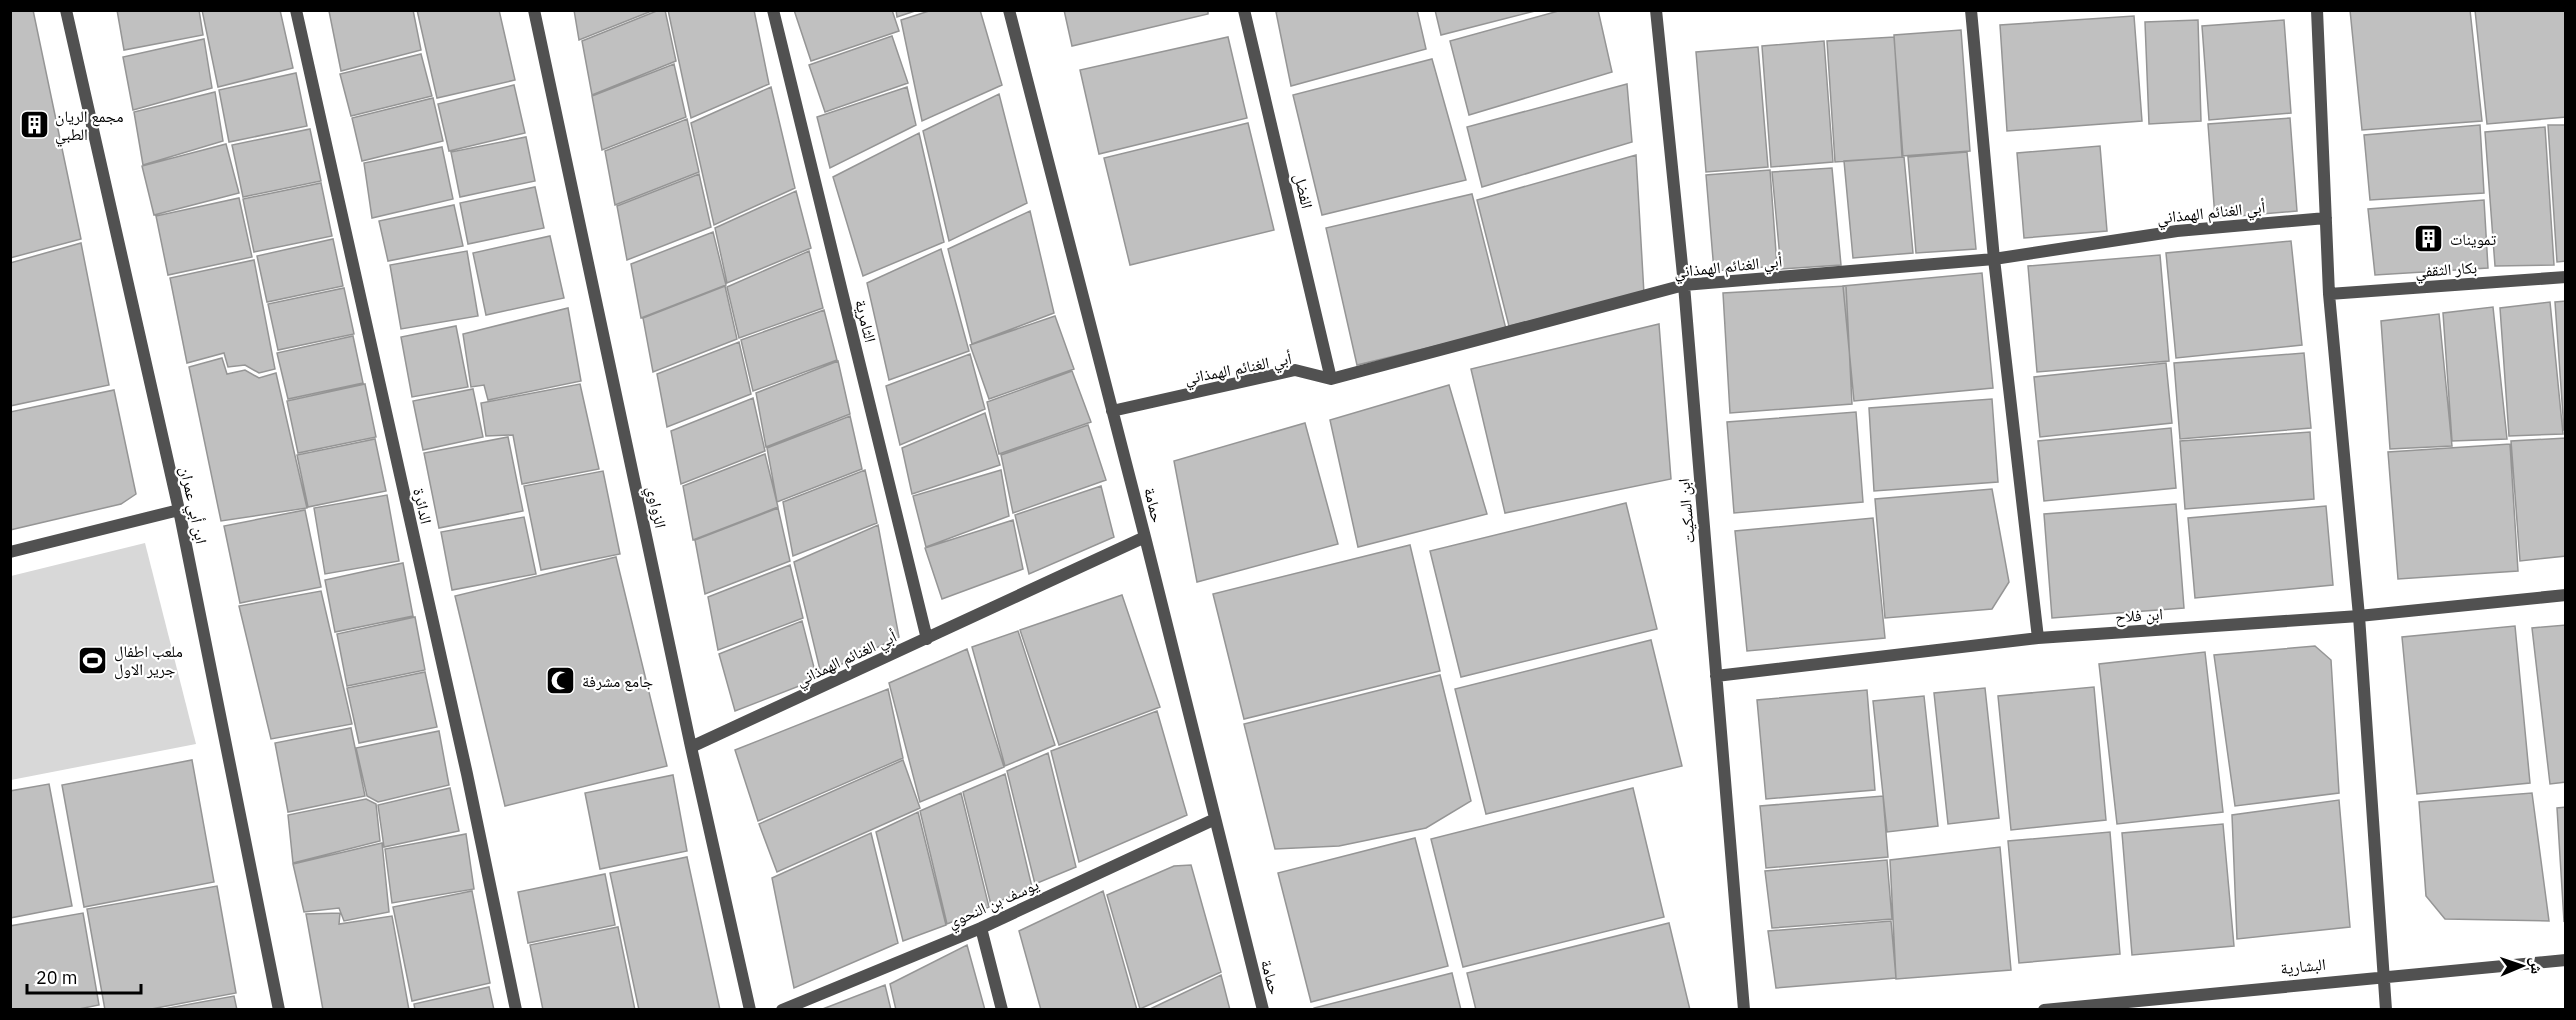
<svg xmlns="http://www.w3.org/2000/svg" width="2576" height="1020" viewBox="0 0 2576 1020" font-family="'IBM Plex Sans','Noto Naskh Arabic',sans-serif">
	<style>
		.green { fill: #d8d8d8 }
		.building { fill: #c0c0c0; stroke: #959595; stroke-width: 1.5 }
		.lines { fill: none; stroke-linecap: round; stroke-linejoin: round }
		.minor { stroke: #515151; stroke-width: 12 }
		.labels { text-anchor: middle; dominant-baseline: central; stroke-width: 4.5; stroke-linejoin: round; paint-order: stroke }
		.poi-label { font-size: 16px; fill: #000; stroke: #fff; text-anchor: start }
		.street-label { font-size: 16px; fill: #000; stroke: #fff }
	</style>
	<rect width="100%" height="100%" fill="#fff"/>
	<path class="green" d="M145,543l51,201 -185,36v-204z"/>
	<path class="building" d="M10,10h23l48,229 -71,19z
		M117,10h82l4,25 -79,15z
		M202,10h78l13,58 -75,19z
		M413,10l8,40 -80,21 -12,-60z
		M417,10h82l16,70 -78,18z
		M574,10h80l-75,30z
		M659,10h6l11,51 -84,34 -10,-54z
		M668,10h86l15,74 -78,34z
		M794,10h98l7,21 -88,30z
		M896,10h22l-21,7z
		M932,10h48l22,75 -80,36 -21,-101z
		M1064,10h144v4l-136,32z
		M1281,10h136l9,39 -135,37 -15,-74z
		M1435,10h104l-98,25z
		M1562,10h36l14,62 -143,43 -19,-74z
		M2350,10h120l12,111 -120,9z
		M2475,10h91v107l-79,7z
		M2134,16l8,105 -135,10 -7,-106z
		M2198,20l3,101 -52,3 -4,-102z
		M2284,20l7,93 -82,7 -7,-94z
		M1961,30l9,121 -68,5 -8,-121z
		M892,36l16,47 -83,29 -16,-47z
		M1228,37l19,81 -148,36 -19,-84z
		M1894,37l9,120 -68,5 -8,-121z
		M204,39l8,49 -79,22 -10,-53z
		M1824,41l9,121 -62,5 -9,-121z
		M1758,47l10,120 -62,5 -10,-120z
		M421,54l11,42 -81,20 -11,-42z
		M1432,59l34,121 -144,35 -29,-120z
		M674,64l12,53 -84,33 -10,-54z
		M296,73l11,53 -78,16 -10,-52z
		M1627,84l5,58 -150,45 -15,-60z
		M514,85l11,48 -76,18 -11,-47z
		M771,87l24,101 -81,37 -23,-102z
		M907,87l9,38 -86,43 -13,-51z
		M215,92l8,49 -80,24 -9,-53z
		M999,94l28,109 -78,38 -26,-110z
		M433,98l10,43 -81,20 -10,-43z
		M2290,118l7,93 -82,7 -7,-94z
		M687,119l12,53 -84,33 -10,-54z
		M1248,123l26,107 -144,35 -26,-107z
		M2480,125l4,68 -114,7 -6,-65z
		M2548,125h18v136l-9,1z
		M2545,127l9,138 -59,1 -10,-134z
		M310,129l11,52 -78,16 -11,-52z
		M919,133l25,109 -81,34 -30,-99z
		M526,137l9,44 -75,16 -9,-45z
		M226,144l13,49 -85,22 -12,-49z
		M2100,146l7,85 -83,7 -7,-85z
		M442,147l11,52 -81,19 -8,-55z
		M1967,152l9,97 -60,4 -8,-96z
		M1636,155l8,139 -135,32 -32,-126z
		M1904,157l9,96 -60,5 -9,-97z
		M1832,168l9,97 -60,4 -9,-97z
		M1770,170l7,96 -63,5 -8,-96z
		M699,174l12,53 -84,33 -10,-54z
		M321,183l11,53 -78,16 -11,-53z
		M535,187l9,41 -76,16 -8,-41z
		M796,191l15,57 -84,35 -12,-55z
		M1472,194l34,135 -149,36 -31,-137z
		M239,198l13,59 -84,18 -12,-59z
		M2484,200l4,68 -113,7 -7,-66z
		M454,205l9,41 -75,15 -9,-40z
		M1030,211l24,102 -82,31 -24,-95z
		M713,232l13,53 -85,33 -10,-54z
		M550,236l14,62 -78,17 -13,-62z
		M333,239l10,47 -76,16 -10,-46z
		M2291,241l11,104 -126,13 -10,-105z
		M81,243l28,142 -99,21v-143z
		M941,249l28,102 -80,29 -22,-97z
		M467,251l11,65 -77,13 -11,-64z
		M809,251l14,57 -84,30 -12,-51z
		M2160,255l9,106 -132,11 -9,-106z
		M254,260l21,109 -16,4 -14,-8 -17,2 -4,-14 -37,10 -17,-85z
		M1982,273l11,115 -139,13 -11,-115z
		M725,286l12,53 -84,33 -10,-54z
		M1846,286l6,118 -122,9 -7,-120z
		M344,288l10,46 -76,16 -10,-46z
		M2566,301v129h-2l-9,-128z
		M2550,302l13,132 -54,2 -9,-128z
		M2493,307l14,132 -55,2 -9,-128z
		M568,308l13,73 -93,19 -4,-15 -13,2 -8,-53z
		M824,310l13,50 -84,31 -12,-51z
		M2439,314l13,132 -62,3 -9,-128z
		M1055,316l19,53 -85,30 -19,-54z
		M1659,324l12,155 -166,34 -34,-144z
		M456,326l12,61 -56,10 -11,-60z
		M353,336l10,47 -75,16 -11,-46z
		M739,342l12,52 -84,33 -10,-53z
		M2304,353l7,75 -131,11 -6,-76z
		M970,354l15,55 -85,36 -14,-59z
		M222,358l5,16 18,-4 14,8 17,-5 31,135 -86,13 -32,-154z
		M838,361l12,53 -84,33 -10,-54z
		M2166,363l6,60 -132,14 -6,-60z
		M1072,371l19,51 -92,32 -12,-52z
		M365,384l11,53 -78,16 -11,-52z
		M580,384l19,85 -77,15 -9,-49 -27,1 -5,-33z
		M1449,385l38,129 -129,33 -28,-127z
		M473,389l10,48 -60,13 -10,-49z
		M114,390l22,104 -15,10 -111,26v-118z
		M753,398l12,53 -84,33 -10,-53z
		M1992,399l6,83 -124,9 -5,-83z
		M1856,412l7,90 -129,11 -7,-91z
		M985,413l15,52 -88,29 -10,-46z
		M850,416l12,53 -85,33 -10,-54z
		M1305,423l33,121 -141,38 -23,-121z
		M1088,425l18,55 -93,33 -12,-58z
		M2171,428l5,60 -132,13 -6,-60z
		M2310,432l4,67 -129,10 -5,-68z
		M508,437l15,74 -84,17 -15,-75z
		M2566,438v118l-46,5 -9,-120z
		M375,439l11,52 -78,16 -11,-52z
		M2510,444l8,127 -120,8 -10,-127z
		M765,454l13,53 -85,33 -10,-54z
		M865,470l12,53 -84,33 -10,-54z
		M1001,470l8,46 -83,31 -13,-51z
		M603,471l17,83 -79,16 -17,-84z
		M1101,486l13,51 -85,37 -14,-59z
		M1992,489l17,93 -17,27 -107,9 -10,-119z
		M387,495l12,66 -74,13 -11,-66z
		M1626,503l31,126 -196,48 -31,-126z
		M2176,504l8,104 -132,10 -8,-104z
		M2326,506l7,79 -138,13 -7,-80z
		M778,508l12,53 -85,33 -10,-54z
		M305,510l16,77 -81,16 -16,-77z
		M524,517l12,57 -84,16 -11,-58z
		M1873,518l12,120 -138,13 -12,-120z
		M1013,520l10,49 -81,30 -17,-51z
		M878,525l21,112 -78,37 -27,-112z
		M1410,545l30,126 -196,48 -31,-125z
		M616,557l51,209 -162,40 -50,-210z
		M403,563l10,53 -78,16 -10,-52z
		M790,565l13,53 -85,32 -10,-53z
		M321,591l31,133 -81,15 -32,-133z
		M1122,595l38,112 -101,38 -39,-115z
		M415,617l10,53 -78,16 -10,-52z
		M802,621l15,58 -82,32 -16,-57z
		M2566,625v157l-16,2 -18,-156z
		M2515,626l15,157 -113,11 -15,-157z
		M1018,631l37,114 -50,21 -33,-119z
		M1651,640l31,126 -196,48 -31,-125z
		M2315,646l16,14 8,133 -104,13 -21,-151z
		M967,649l37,118 -84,35 -31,-119z
		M2205,652l18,160 -106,12 -18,-160z
		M425,672l12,55 -78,16 -12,-55z
		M1440,675l31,126 -45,27 -87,18 -64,3 -31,-125z
		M2094,687l12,133 -95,10 -13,-134z
		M1985,688l14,130 -51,6 -14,-131z
		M888,689l15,69 -145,63 -23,-71z
		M1867,690l8,100 -109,9 -9,-99z
		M1924,696l14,130 -51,6 -14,-131z
		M1157,711l30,104 -108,47 -28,-111z
		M351,728l14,68 -77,16 -13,-69z
		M439,731l10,54 -71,17 -11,-6 -11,-48z
		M1048,753l28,114 -41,17 -28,-113z
		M192,760l22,122 -130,25 -22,-122z
		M903,760l17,48 -143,64 -18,-48z
		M1005,774l27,113 -41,18 -28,-113z
		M673,775l14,76 -87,18 -15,-76z
		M49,784l23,122 -62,12v-127z
		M450,788l9,43 -75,16 -6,-42z
		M1633,788l31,129 -201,50 -32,-128z
		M961,793l28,114 -42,17 -27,-113z
		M2532,793l17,128 -104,-2 -19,-23 -7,-94z
		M1883,796l5,61 -122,11 -6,-62z
		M366,799l10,5 4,37 -87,22 -5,-48z
		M2339,800l11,127 -113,12 -5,-124z
		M2566,807v113l-2,1 -7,-113z
		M918,812l28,113 -43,16 -27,-109z
		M2223,824l11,122 -102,9 -10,-122z
		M2110,832l10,122 -101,9 -11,-122z
		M871,833l27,110 -104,45 -22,-110z
		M466,834l8,55 -82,14 -7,-54z
		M1415,838l33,128 -137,36 -33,-129z
		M382,843l7,69 -45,9 -5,-13 -35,4 -11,-48z
		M2000,847l11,123 -115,9 -6,-119z
		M687,857l33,153h-81l-29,-137z
		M1887,860l5,59 -120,9 -7,-57z
		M1191,865l30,107 -81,37 -33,-114 67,-29z
		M605,874l10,51 -87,18 -10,-51z
		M217,886l19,107 -90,17h-41l-18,-101z
		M472,891l18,92 -78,18 -19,-94z
		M1103,891l34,119h-96l-22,-79z
		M83,913l16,92 -25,5h-64v-84z
		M340,913l-1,11 53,-8 17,94h-86l-17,-96z
		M1891,921l5,57 -120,10 -8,-57z
		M1669,923l21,87h-214l-9,-37z
		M618,927l17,83h-92l-13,-65z
		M967,945l18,65h-89l-6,-26z
		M1452,973l9,37h-147v-2z
		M1221,975l9,35h-82z
		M885,985l6,25h-71z
		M489,987l5,23h-79l-1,-6z
		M234,996l3,14h-79z"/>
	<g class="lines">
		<path class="minor" d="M66,10l113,500 100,500
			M296,10l171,764 49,236
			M534,10l157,737 59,263
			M773,10l154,629
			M1009,10l136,527 118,473
			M1244,10l87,369
			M1656,10l28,275 60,725
			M1971,10l23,249 44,379
			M2317,10l12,284 30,322 27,394
			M2329,294l237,-17
			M1112,411l183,-41 36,9 353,-94 310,-26 183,-28 149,-13
			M10,552l169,-42
			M1716,676l322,-38 321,-22 207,-21
			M691,747l454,-210
			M981,928l21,82
			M782,1010l199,-82 232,-108
			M2044,1010l522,-50"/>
	</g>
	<defs>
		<symbol id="building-square" viewBox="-11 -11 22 22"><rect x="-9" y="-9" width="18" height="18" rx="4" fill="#000" stroke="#fff"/><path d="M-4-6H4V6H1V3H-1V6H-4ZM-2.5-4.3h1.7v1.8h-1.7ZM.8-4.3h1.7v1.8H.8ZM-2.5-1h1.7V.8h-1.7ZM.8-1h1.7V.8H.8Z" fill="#fff"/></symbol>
		<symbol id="stadium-square" viewBox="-11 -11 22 22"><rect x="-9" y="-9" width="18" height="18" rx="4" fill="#000" stroke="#fff"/><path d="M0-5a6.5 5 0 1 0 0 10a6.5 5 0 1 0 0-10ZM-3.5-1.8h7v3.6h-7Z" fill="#fff"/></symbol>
		<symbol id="mosque-square" viewBox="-11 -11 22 22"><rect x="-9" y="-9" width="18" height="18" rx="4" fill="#000" stroke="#fff"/><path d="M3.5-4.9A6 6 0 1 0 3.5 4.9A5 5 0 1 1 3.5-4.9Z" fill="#fff"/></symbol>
	</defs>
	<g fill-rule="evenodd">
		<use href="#building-square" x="18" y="108" width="33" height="33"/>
		<use href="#building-square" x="2412" y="222" width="33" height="33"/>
		<use href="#stadium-square" x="76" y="644" width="33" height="33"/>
		<use href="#mosque-square" x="544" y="664" width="33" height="33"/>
	</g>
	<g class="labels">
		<g class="poi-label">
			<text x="55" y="116">مجمع الريان<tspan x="55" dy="18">الطبي</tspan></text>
			<text x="2450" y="239">تموينات</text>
			<text x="114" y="651">ملعب اطفال<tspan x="114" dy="18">جرير الاول</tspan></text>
			<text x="582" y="681">جامع مشرفة</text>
		</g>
		<g class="street-label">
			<text transform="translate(1304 191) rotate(77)">الفضل</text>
			<text transform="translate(2211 212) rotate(-6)">أبي الغنائم الهمذاني</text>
			<text transform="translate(1728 266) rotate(-6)">أبي الغنائم الهمذاني</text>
			<text transform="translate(2446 269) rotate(-4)">بكار الثقفي</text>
			<text transform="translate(866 321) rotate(76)">الثامرية</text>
			<text transform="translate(1238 368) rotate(-11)">أبي الغنائم الهمذاني</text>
			<text transform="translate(194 505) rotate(78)">ابن أبي عمران</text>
			<text transform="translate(1154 505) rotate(76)">حمامة</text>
			<text transform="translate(423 506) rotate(77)">الدائرة</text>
			<text transform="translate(657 507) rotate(78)">الزواوي</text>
			<text transform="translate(1686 511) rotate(-95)">ابن السكيت</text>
			<text transform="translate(2139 615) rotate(-4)">ابن فلاح</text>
			<text transform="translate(846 658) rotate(-25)">أبي الغنائم الهمذاني</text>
			<text transform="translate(993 903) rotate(-24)">يوسف بن النحوي</text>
			<text transform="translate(2303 966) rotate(-6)">البشارية</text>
			<text transform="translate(1271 977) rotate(75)">حمامة</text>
		</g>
	</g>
	<rect width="2576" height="1020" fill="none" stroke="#000000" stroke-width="24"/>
	<g transform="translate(2522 966) rotate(88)" stroke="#ffffff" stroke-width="4.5" paint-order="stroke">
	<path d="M0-4.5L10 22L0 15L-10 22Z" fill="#000000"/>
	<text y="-9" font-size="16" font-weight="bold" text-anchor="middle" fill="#000000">ش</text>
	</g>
	<path d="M27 984v9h114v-9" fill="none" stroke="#000000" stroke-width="3"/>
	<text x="36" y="984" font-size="18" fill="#000000" stroke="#ffffff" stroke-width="4.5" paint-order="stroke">20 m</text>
</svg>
